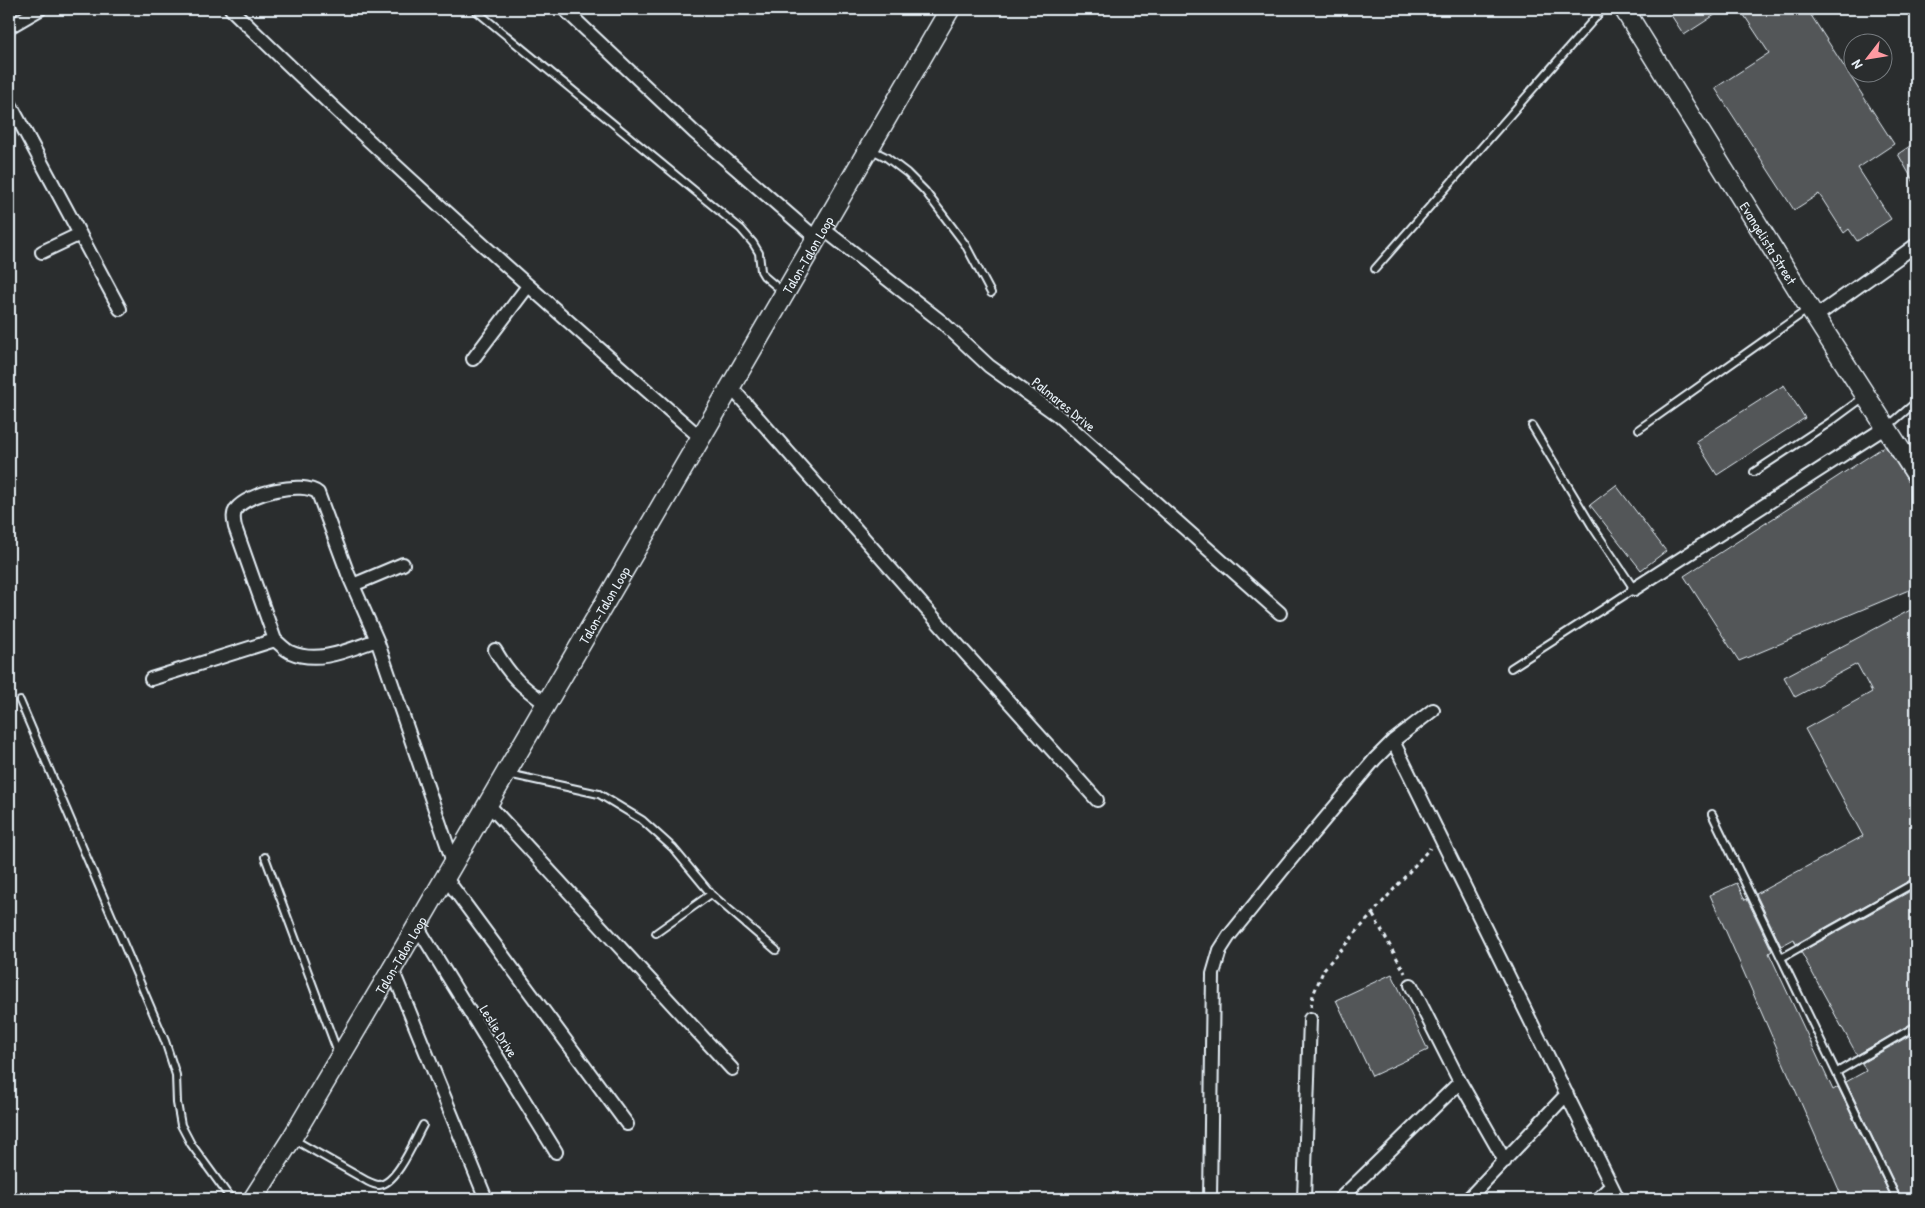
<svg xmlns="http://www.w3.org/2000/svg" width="1925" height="1208" viewBox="0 0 1925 1208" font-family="'Patrick Hand',sans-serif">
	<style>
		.building { fill: #535759; stroke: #e8f1f8 }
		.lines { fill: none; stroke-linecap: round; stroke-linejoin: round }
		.lane-casing { stroke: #e8f1f8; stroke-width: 10 }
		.street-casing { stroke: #e8f1f8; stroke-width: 16 }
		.secondary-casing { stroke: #e8f1f8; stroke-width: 22 }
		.path { stroke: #e8f1f8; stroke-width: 3; stroke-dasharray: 4 4; stroke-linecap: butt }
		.lane { stroke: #2a2d2e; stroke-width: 6 }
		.street { stroke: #2a2d2e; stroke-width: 12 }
		.secondary { stroke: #2a2d2e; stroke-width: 19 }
		.labels { text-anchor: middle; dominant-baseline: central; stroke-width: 4; stroke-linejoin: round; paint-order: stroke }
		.street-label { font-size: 14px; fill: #e8f1f8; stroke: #2a2d2e }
	</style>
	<rect width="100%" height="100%" fill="#2a2d2e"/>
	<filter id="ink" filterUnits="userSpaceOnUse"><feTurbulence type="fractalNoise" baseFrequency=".02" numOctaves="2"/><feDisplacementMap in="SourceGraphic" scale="10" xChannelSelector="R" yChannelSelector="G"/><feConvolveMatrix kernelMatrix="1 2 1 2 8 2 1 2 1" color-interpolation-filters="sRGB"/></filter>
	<g filter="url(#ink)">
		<path class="building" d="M1667,9h57l-40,26z
			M1740,9h67l87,135 -36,24 33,51 -34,22 -8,-12 -5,4 -25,-39 -25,16 -79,-122 54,-35z
			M1916,142v44l-18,-32z
			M1784,385l21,33 -88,57 -21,-34z
			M1885,446l22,34 3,4 6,1v102l-177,74 -55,-85z
			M1616,485l50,66 -25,19 -51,-65z
			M1916,607v270l-120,67 -2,-5 -13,7 -25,-52 107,-58 -58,-107 67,-37 -15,-28 -62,33 -11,-20z
			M1737,883l8,17 2,-1 25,52 -3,2 64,137 5,-3 54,112h-49l-133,-304z
			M1916,888v133l-59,34 -56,-103z
			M1392,974l36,76 -56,26 -36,-76z
			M1916,1032v167h-14l-56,-117 20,-11 -4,-8z"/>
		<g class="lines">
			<defs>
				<path id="lane" d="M474,9l267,220 12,14 6,10 2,18 3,5 19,16
					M870,149l16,8 21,16 18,18 40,53 26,49
					M1375,269l228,-260
					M1887,427l29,-25
					M1639,429l168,-119
					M1754,472l76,-50 34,-25
					M1511,668l123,-79 -42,-63 -60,-100
					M20,701l145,340 11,34 1,28 4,22 10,19 40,55
					M508,774l91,20 43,26 31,28 38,46 65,56
					M1712,814l185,385
					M265,857l73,196
					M656,933l55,-39
					M1781,958l135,-76
					M1837,1072l79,-46
					M293,1139l74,42c4,2 8,4 12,4 18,-1 36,-46 44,-60"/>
				<path id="street" d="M231,9c151,148 310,289 470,429
					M564,9l130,123 122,106
					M9,27l31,-18
					M9,102l111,207
					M822,228l120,94 47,44 67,48 224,199
					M42,252l38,-18
					M1815,317l101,-72
					M473,359l55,-73
					M730,386l219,249 148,165
					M353,585l50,-21
					M1634,589l252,-162
					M377,640l-29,-66 -30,-81c-15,-13 -70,0 -82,16 -4,6 -2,12 -1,18l40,113c5,4 10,10 15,12 29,13 60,-3 87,-12l76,222
					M495,650c15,26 26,36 51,54
					M151,679l124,-39
					M1393,741l225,458
					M487,803l245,266
					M445,877l182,247
					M417,926l139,226
					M392,969l94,230
					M1411,985l49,97 45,79
					M9,1197l2,2
					M1210,1199l3,-225 7,-24 9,-14 63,-78 83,-99 18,-18 40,-31
					M1304,1199l6,-180
					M1340,1199l120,-117
					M1468,1199l99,-105
					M1598,1199l13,-13"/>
				<g id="secondary">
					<path id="s1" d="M1624,9l186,300 106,165"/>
					<path id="s2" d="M253,1199l39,-61 100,-169 558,-960"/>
				</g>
			</defs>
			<use href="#lane" class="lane-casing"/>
			<use href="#street" class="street-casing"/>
			<use href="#secondary" class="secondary-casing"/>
			<path class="path" d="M1373,915l32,58
				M1311,1007l2,-12 11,-26 106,-121"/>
			<use href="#lane" class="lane"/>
			<use href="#street" class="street"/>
			<use href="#secondary" class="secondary"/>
		</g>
	</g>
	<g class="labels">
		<g class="street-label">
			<text stroke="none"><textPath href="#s1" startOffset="275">Evangelista Street</textPath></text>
			<text stroke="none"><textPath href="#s2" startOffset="1095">Talon-Talon Loop</textPath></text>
			<text transform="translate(1064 404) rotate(39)">Palmares Drive</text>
			<text stroke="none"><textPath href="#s2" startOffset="690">Talon-Talon Loop</textPath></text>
			<text stroke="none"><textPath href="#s2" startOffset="285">Talon-Talon Loop</textPath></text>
			<text transform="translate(499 1031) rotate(58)">Leslie Drive</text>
		</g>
	</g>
	<rect width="1925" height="1208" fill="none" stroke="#2a2d2e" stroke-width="30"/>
	<rect x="15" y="15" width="1895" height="1178" fill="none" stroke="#e8f1f8" stroke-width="2" filter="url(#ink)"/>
	<g transform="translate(1868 58) rotate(239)"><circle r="24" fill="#2a2d2e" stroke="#767b7f"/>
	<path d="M0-4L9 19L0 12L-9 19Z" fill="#ff9aa2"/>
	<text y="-8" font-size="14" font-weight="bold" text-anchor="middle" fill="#e8f1f8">N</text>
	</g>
</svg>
